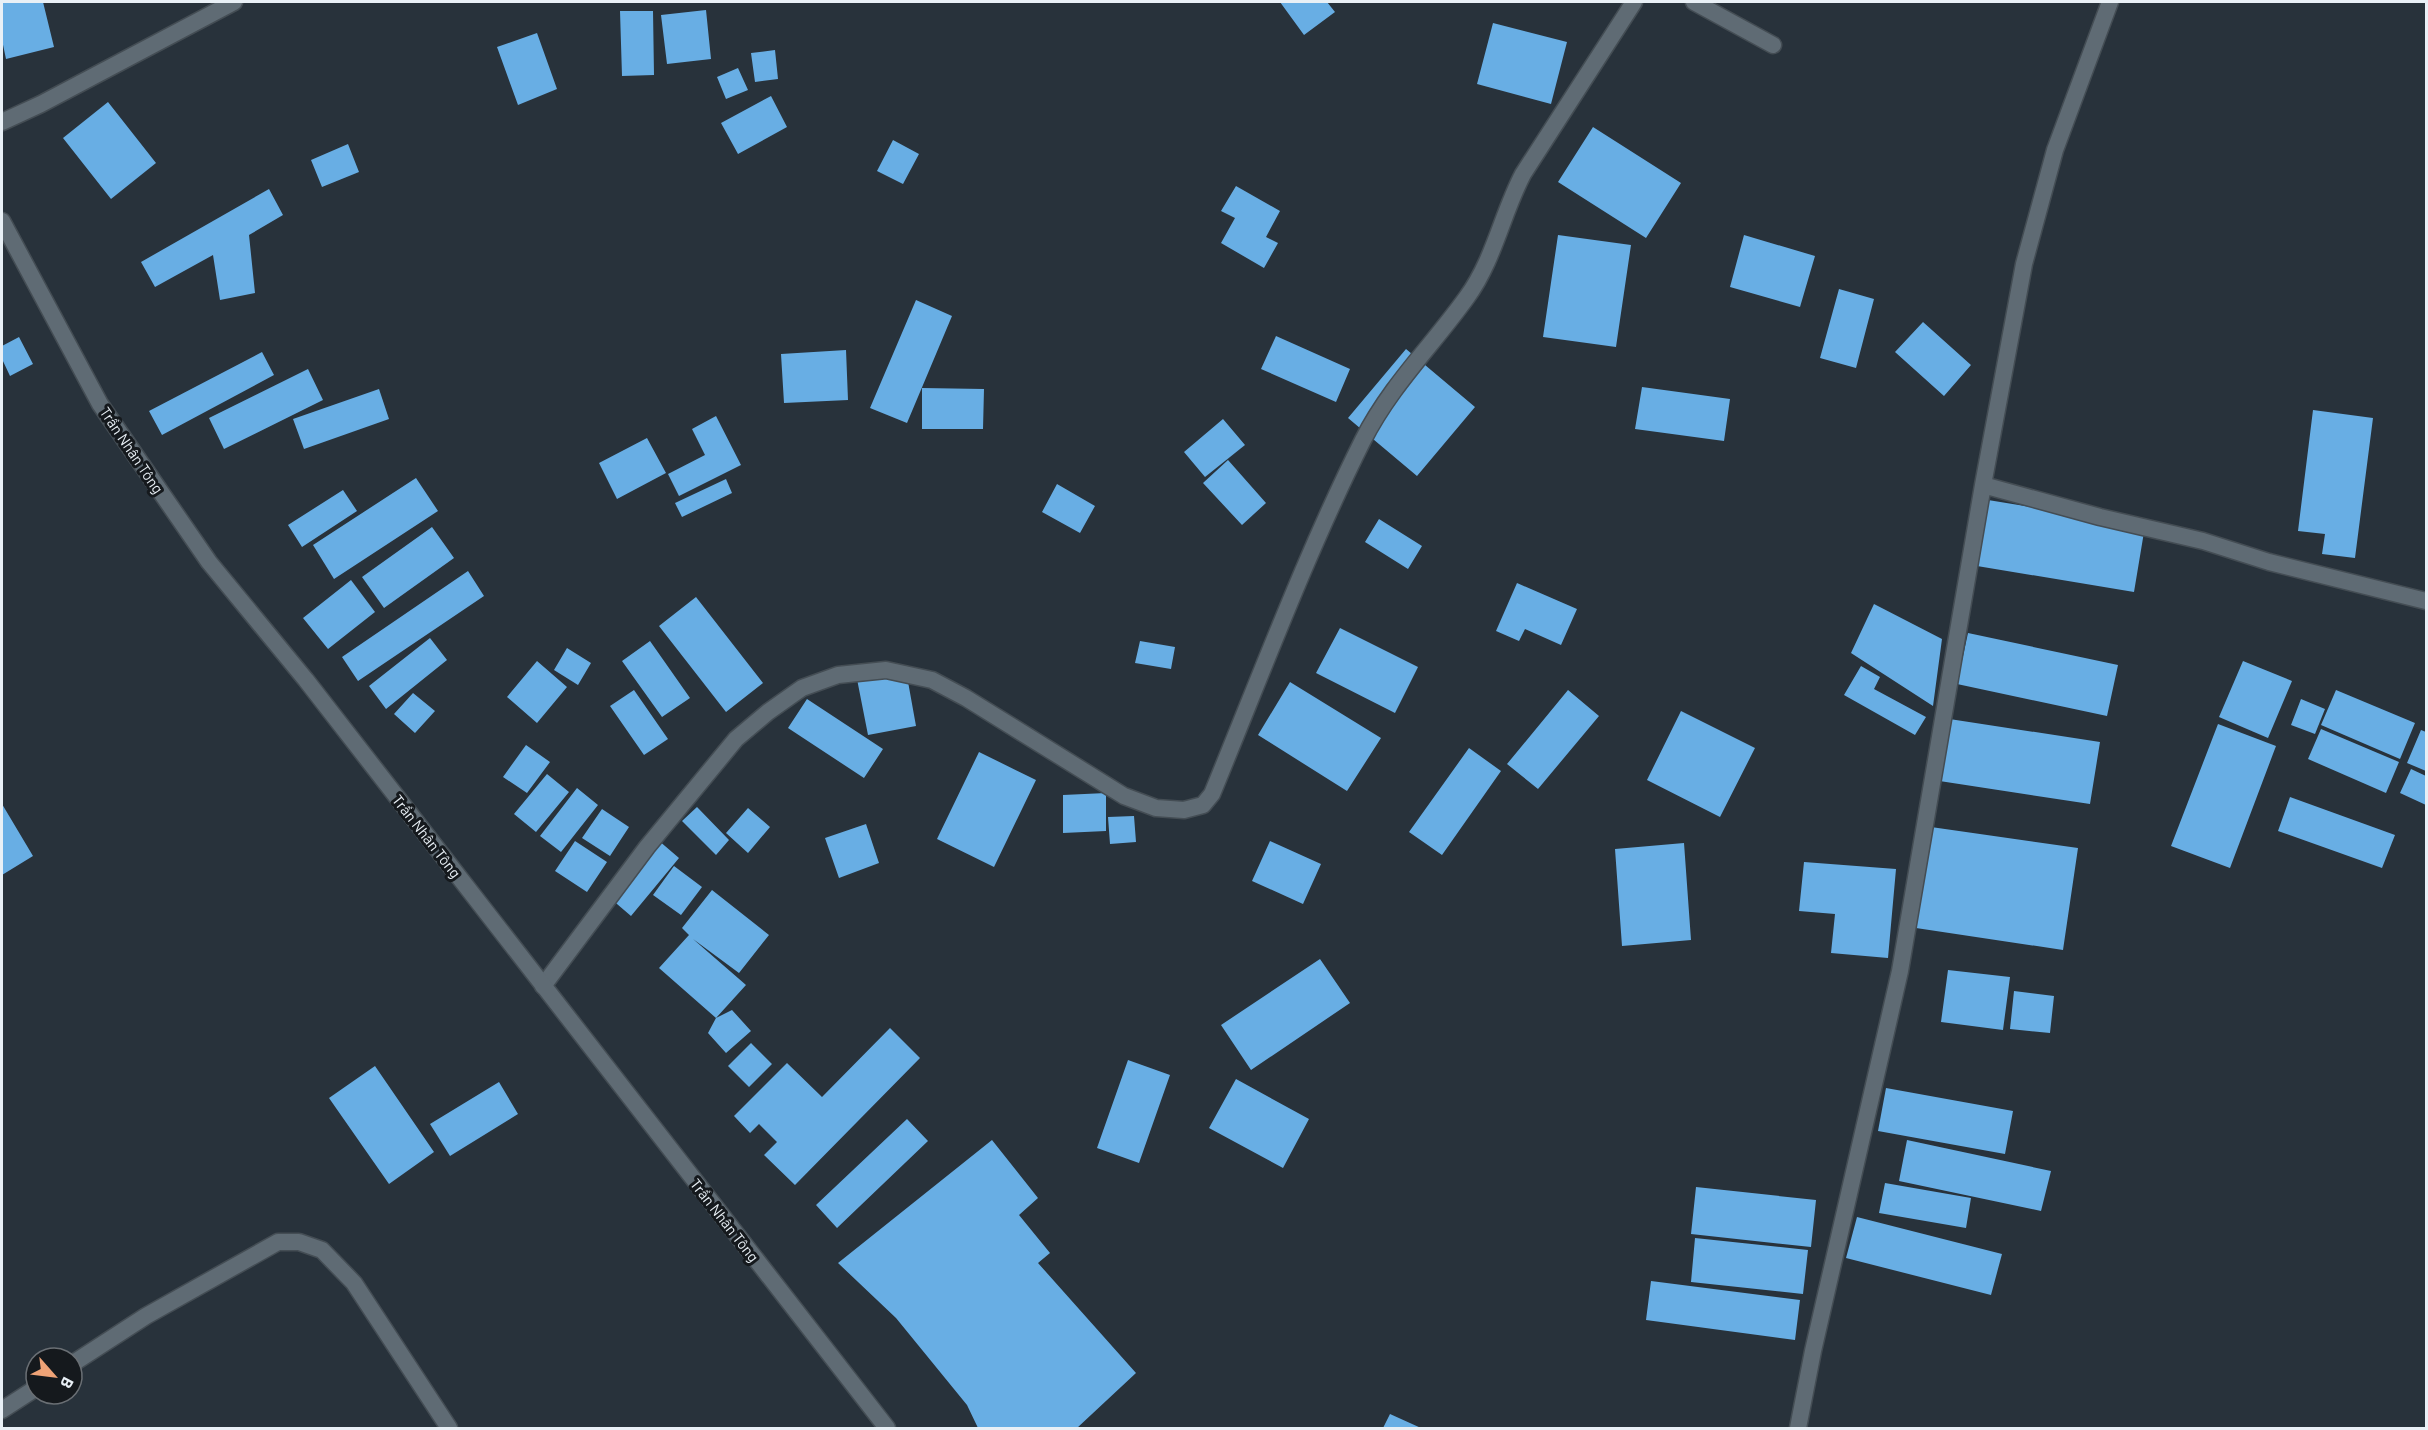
<svg xmlns="http://www.w3.org/2000/svg" width="2428" height="1430" viewBox="0 0 2428 1430" font-family="Barlow,sans-serif">
	<style>
		.building { fill: #68aee4 }
		.lines { fill: none; stroke-linecap: round; stroke-linejoin: round }
		.service-casing { stroke: #444d54; stroke-width: 19 }
		.minor-casing { stroke: #444d54; stroke-width: 19 }
		.tertiary-casing { stroke: #444d54; stroke-width: 19 }
		.service { stroke: #5f6b74; stroke-width: 16 }
		.minor { stroke: #5f6b74; stroke-width: 16 }
		.tertiary { stroke: #5f6b74; stroke-width: 16 }
		.labels { text-anchor: middle; dominant-baseline: central; stroke-width: 6; stroke-linejoin: round; paint-order: stroke }
		.street-label { font-size: 15px; fill: #e9f0f6; stroke: #15191d }
	</style>
	<rect width="100%" height="100%" fill="#28323b"/>
	<path class="building" d="M2,2h41l11,45 -48,12 -4,-19z
		M1280,2h47l8,10 -31,23z
		M706,10l5,49 -44,5 -6,-49z
		M620,11h33l1,64 -32,1z
		M1493,23l74,19 -16,62 -74,-20z
		M537,33l20,56 -39,16 -21,-58z
		M775,50l3,29 -23,3 -4,-29z
		M738,68l10,22 -22,9 -9,-22z
		M771,96l16,31 -49,27 -17,-31z
		M108,102l48,61 -45,36 -48,-61z
		M1593,127l88,56 -35,55 -88,-56z
		M893,140l26,14 -16,30 -26,-13z
		M348,144l11,28 -37,15 -11,-27z
		M1236,186l44,25 -14,26 12,6 -14,25 -43,-25 14,-25 -14,-7z
		M269,189l14,26 -34,20 6,58 -35,7 -7,-45 -58,32 -14,-25z
		M1558,235l73,10 -15,102 -73,-10z
		M1744,235l71,21 -15,51 -70,-20z
		M1839,289l35,10 -18,69 -36,-10z
		M916,300l36,16 -45,107 -37,-15z
		M1923,322l48,43 -27,31 -49,-44z
		M1276,336l74,33 -14,33 -75,-33z
		M19,337l14,27 -23,12 -8,-17v-13z
		M1406,349l69,58 -58,69 -69,-58z
		M846,350l2,50 -64,3 -3,-49z
		M262,352l12,23 -112,60 -13,-24z
		M308,369l15,31 -99,49 -15,-31z
		M1642,387l88,12 -6,42 -89,-12z
		M922,388l62,1 -1,40h-61z
		M379,389l10,30 -85,30 -11,-30z
		M2313,410l60,8 -18,140 -33,-4 3,-20 -27,-3z
		M716,416l25,49 -62,31 -11,-22 37,-19 -13,-26z
		M1223,419l22,26 -40,32 -21,-25z
		M647,438l19,35 -49,26 -18,-36z
		M1228,460l38,43 -24,22 -39,-42z
		M416,478l22,33 -104,68 -21,-34z
		M726,479l6,14 -50,24 -7,-14z
		M1057,484l38,22 -15,27 -38,-21z
		M343,490l14,21 -55,36 -14,-22z
		M1988,500l157,26 -11,66 -157,-26z
		M1379,519l43,27 -14,23 -43,-27z
		M432,527l22,31 -70,50 -22,-31z
		M468,571l16,25 -126,85 -16,-24z
		M351,580l24,32 -47,37 -25,-31z
		M1517,583l60,26 -16,36 -36,-16 -6,12 -23,-10z
		M696,597l67,86 -37,29 -67,-86z
		M1874,604l68,35 -9,67 -82,-53z
		M1340,628l78,39 -23,46 -79,-40z
		M1968,633l150,32 -11,51 -150,-32z
		M430,638l17,22 -61,49 -17,-23z
		M650,641l40,57 -28,19 -40,-56z
		M1140,641l35,6 -4,22 -36,-6z
		M567,648l24,15 -13,22 -24,-15z
		M537,661l30,26 -30,36 -30,-26z
		M2243,661l49,20 -24,57 -49,-21z
		M905,665l11,61 -48,9 -12,-61z
		M1861,666l19,11 -6,12 52,28 -11,18 -71,-40z
		M1290,682l91,56 -34,53 -89,-56z
		M634,690l34,49 -24,16 -34,-49z
		M1568,690l31,26 -61,73 -31,-25z
		M2336,690l79,33 -15,36 -79,-34z
		M413,693l22,18 -20,22 -21,-19z
		M807,699l76,50 -19,29 -76,-50z
		M2301,699l24,10 -10,25 -24,-9z
		M1681,711l74,37 -35,69 -73,-37z
		M1943,718l157,24 -10,62 -157,-24z
		M2218,724l58,22 -46,122 -59,-22z
		M2321,729l78,33 -13,31 -78,-34z
		M2421,730l5,2v39l-19,-8z
		M526,745l24,17 -23,31 -24,-16z
		M1469,748l32,23 -59,84 -33,-23z
		M979,752l57,28 -42,87 -57,-28z
		M2411,769l15,7v29l-26,-12z
		M547,774l22,18 -33,40 -22,-18z
		M577,788l21,17 -37,47 -21,-16z
		M1106,793v38l-43,2v-38z
		M2290,797l105,38 -13,33 -104,-37z
		M2,804l31,52 -31,19z
		M697,807l32,33 -13,15 -34,-34z
		M748,808l22,19 -22,26 -22,-20z
		M602,809l27,18 -19,29 -28,-18z
		M1134,816l2,26 -26,2 -2,-27z
		M866,824l13,39 -40,15 -14,-40z
		M1931,827l147,21 -15,102 -147,-22z
		M658,840l21,18 -48,58 -21,-18z
		M575,841l32,21 -20,30 -32,-21z
		M1270,841l51,23 -18,40 -51,-23z
		M1684,843l7,97 -69,6 -7,-97z
		M1804,862l92,7 -8,89 -57,-5 4,-39 -36,-3z
		M674,866l28,21 -21,28 -28,-20z
		M712,890l57,45 -30,38 -46,-34 53,46 -30,33 16,-8 19,21 -25,22 -18,-20 8,-15 -57,-50 30,-33 -7,-7z
		M1320,959l30,44 -99,67 -30,-45z
		M1948,970l62,7 -7,53 -62,-8z
		M2014,991l40,5 -4,37 -40,-4z
		M890,1028l30,30 -125,127 -31,-30 13,-13 -18,-18 -9,9 -16,-17 53,-53 35,34z
		M751,1043l21,21 -23,23 -21,-21z
		M1128,1060l42,15 -31,88 -42,-15z
		M375,1066l59,86 -45,32 -60,-86z
		M1236,1079l73,40 -26,49 -74,-40z
		M499,1082l19,32 -68,42 -20,-32z
		M1886,1088l127,23 -8,43 -127,-23z
		M907,1119l21,22 -91,87 -21,-23z
		M992,1140l46,58 -19,17 31,38 -12,10 98,110 -59,55h-99l-11,-23 -71,-87 -58,-55z
		M1907,1140l144,31 -10,40 -142,-30z
		M1885,1183l86,15 -5,30 -87,-15z
		M1696,1187l120,13 -5,47 -120,-13z
		M1857,1217l145,37 -11,41 -145,-37z
		M1695,1238l113,12 -5,44 -112,-12z
		M1651,1281l149,19 -5,40 -149,-20z
		M1390,1414l31,14h-38z"/>
	<g class="lines">
		<defs>
			<path id="service" d="M72,1364l74,-48 132,-74h21l23,8 32,33 95,145
				M2,1410l34,-22"/>
			<path id="minor" d="M1694,2l79,43
				M2,122l39,-18 193,-102
				M1983,485l117,32 103,24 66,21 157,39
				M543,986l104,-139 89,-108 32,-27 34,-24 36,-13 48,-5 46,10 34,18 158,98 32,12 28,2 19,-5 9,-11c49,-119 94,-240 151,-354 28,-55 69,-94 104,-143 27,-37 35,-83 56,-123l111,-172
				M1798,1428l15,-77 87,-380 83,-486 41,-221 31,-114 55,-148"/>
			<path id="tertiary" d="M2,221l98,183 109,158 97,118 581,748"/>
		</defs>
		<use href="#service" class="service-casing"/>
		<use href="#minor" class="minor-casing"/>
		<use href="#tertiary" class="tertiary-casing"/>
		<use href="#service" class="service"/>
		<use href="#minor" class="minor"/>
		<use href="#tertiary" class="tertiary"/>
	</g>
	<g class="labels">
		<g class="street-label">
			<text transform="translate(132 450) rotate(56)">Trần Nhân Tông</text>
			<text transform="translate(427 836) rotate(52)">Trần Nhân Tông</text>
			<text transform="translate(725 1220) rotate(52)">Trần Nhân Tông</text>
		</g>
	</g>
	<rect width="2428" height="1430" fill="none" stroke="#e9f0f6" stroke-width="6"/>
	<g transform="translate(54 1376) rotate(118)"><circle r="28" fill="#15191d" stroke="#6a6f74" stroke-width="1.5"/>
	<path d="M0-4.5L10 22L0 15L-10 22Z" fill="#efa377"/>
	<text y="-9" font-size="16" font-weight="bold" text-anchor="middle" fill="#e9f0f6">B</text>
	</g>
</svg>
